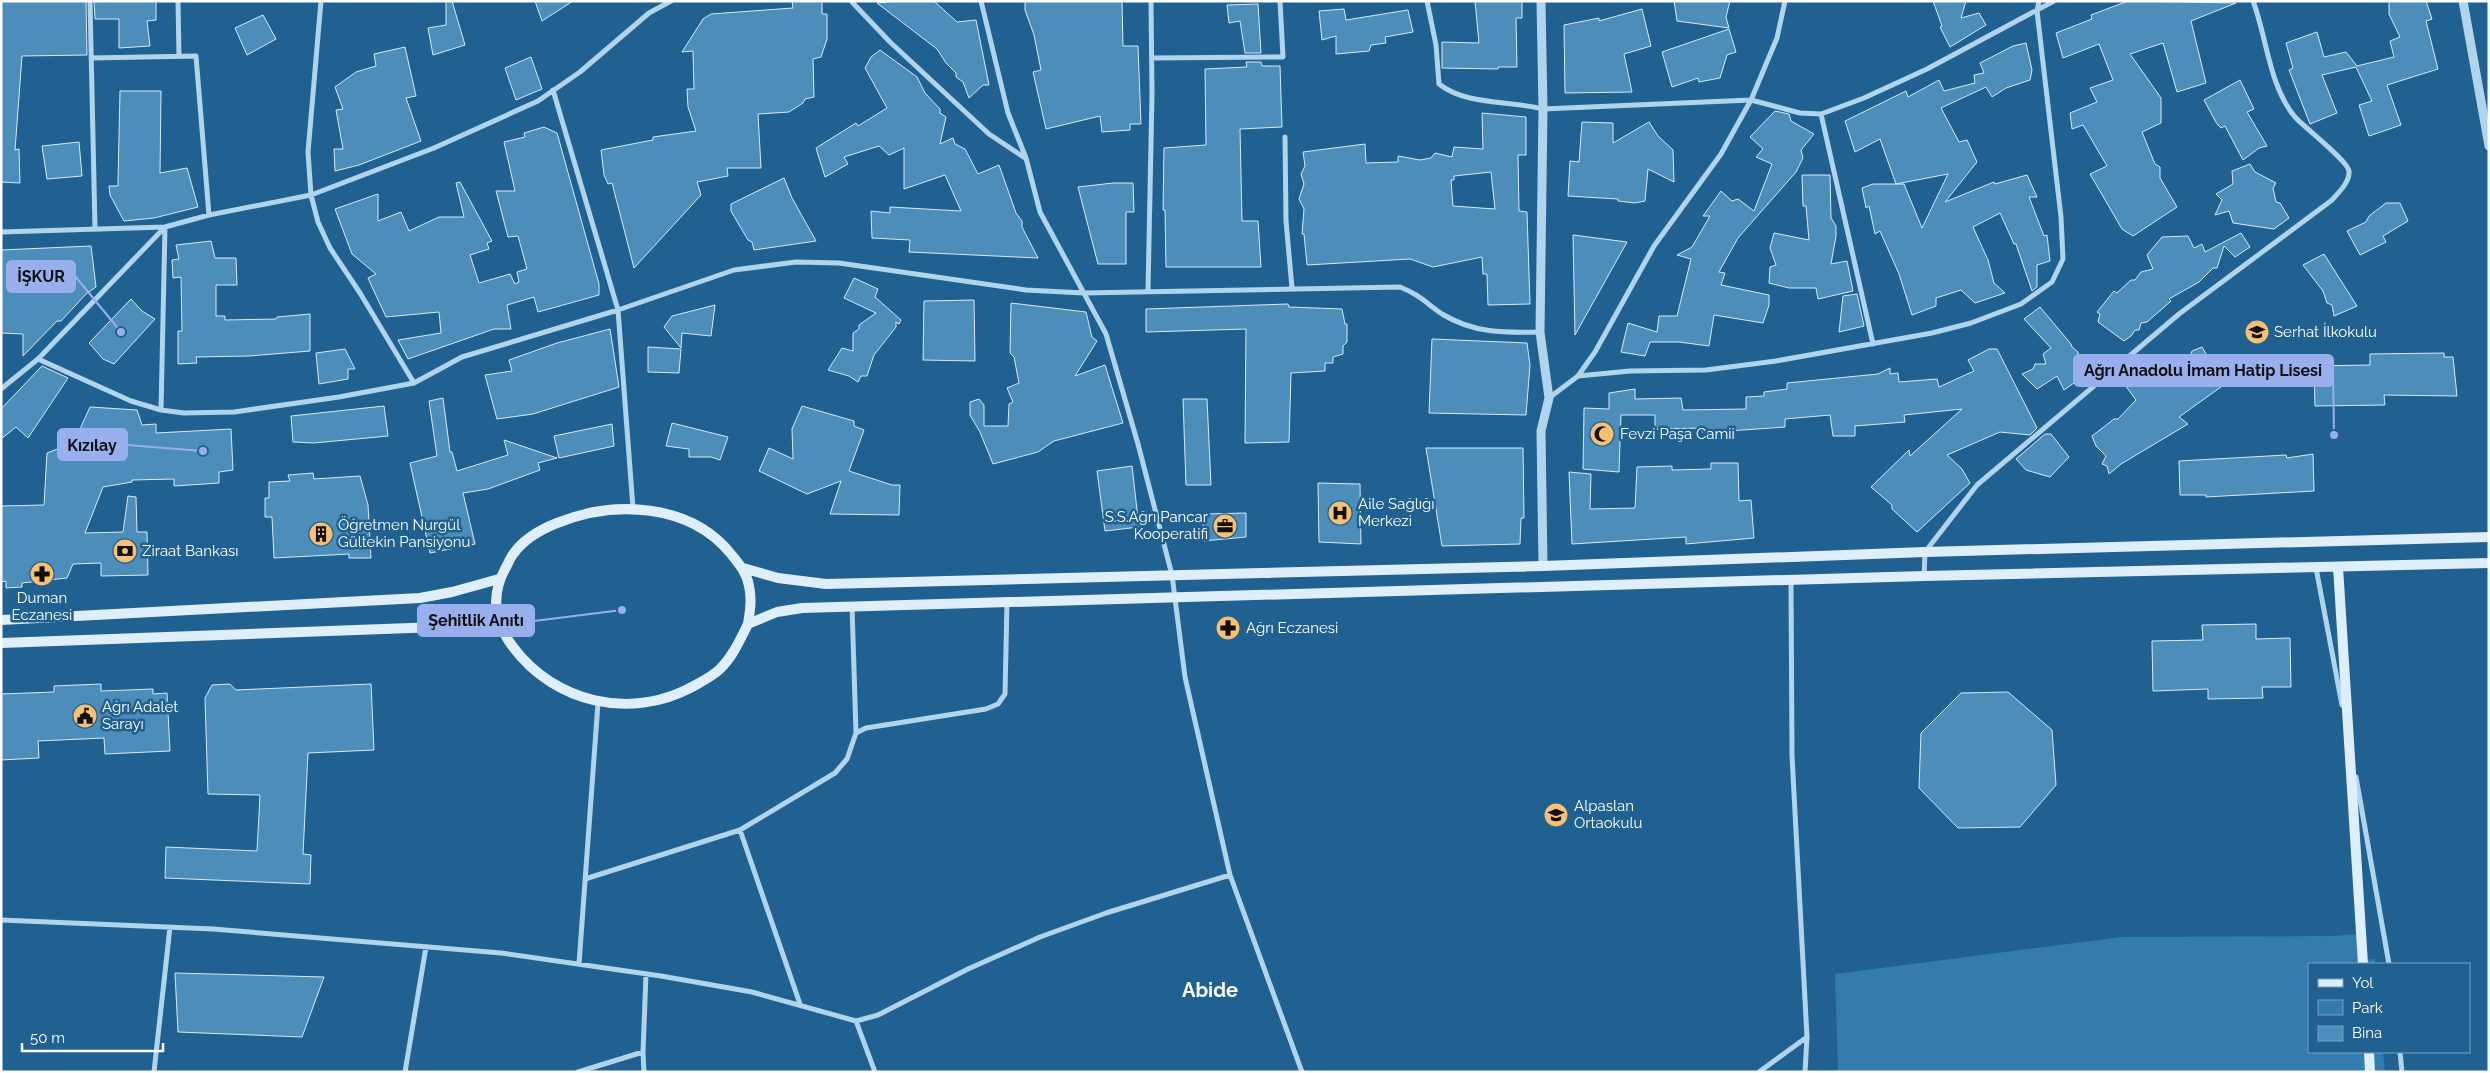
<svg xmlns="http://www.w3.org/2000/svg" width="2490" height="1073" viewBox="0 0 2490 1073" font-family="Raleway,sans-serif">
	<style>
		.green { fill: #347cae }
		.building { fill: #4d8db9; stroke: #d7ebf9; fill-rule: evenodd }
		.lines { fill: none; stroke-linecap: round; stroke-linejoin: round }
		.minor { stroke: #b1d4ed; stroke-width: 5 }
		.tertiary { stroke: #b1d4ed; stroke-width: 9 }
		.secondary { stroke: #deeefa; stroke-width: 10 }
		.labels { text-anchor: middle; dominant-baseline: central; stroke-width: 5; stroke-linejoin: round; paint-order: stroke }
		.poi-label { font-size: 15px; fill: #fff; stroke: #206191; text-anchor: start }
		.district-label { font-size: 20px; font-weight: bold; fill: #fff; stroke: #206191 }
		.leader { fill: none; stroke: #99afed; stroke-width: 2 }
		.callout-dot { fill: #99afed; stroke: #206191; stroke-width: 2 }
		.callout { fill: #99afed; stroke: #99afed; stroke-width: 2 }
		.callout-label { font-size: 16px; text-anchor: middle; font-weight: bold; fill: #111 }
	</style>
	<rect width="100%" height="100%" fill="#206191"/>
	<path class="green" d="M2358,934l2,26 15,-1v5h-66v88h74l2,20h-547l-3,-98 287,-37 212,-1z"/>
	<path class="building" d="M1,1h85l1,54 -65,1 -7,94 4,-1 1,34 -19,-1z
		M94,1h62v19l-9,1 3,25 -31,2v-29h-24z
		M446,1h6l13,44 -32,10 -5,-27 18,-3z
		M535,1h38l-31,20z
		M792,1h30v13h5v25l-6,18 -8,2 1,38 -9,2 -2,4 -14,9 -31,2 3,54h-34l1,8 -31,6 4,13 -67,73 -22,-85 -4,1 -4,-9 -3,-25 52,-10v-3l43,-6 -8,-24 -1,-18h7l-1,-38 -11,1 21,-33 8,-5 82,-6z
		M896,1h38l23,21 19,-2 13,65h-6l-14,13 -6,-16 -7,-5v-4l-10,-10 -9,-14 -60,-46z
		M1025,1h97l1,45h15l3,78h-11v6l-28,2 -2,-16 -54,13 -13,-57 8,-2 -7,-35 -9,-25z
		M1475,1h47v17h-6l1,49h-19v2l-56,-1v-26l37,1z
		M1674,1h56l-4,16 3,11 -52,-7z
		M1933,1h33l-5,17 18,-5 7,12 -36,22 -10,-20 2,-1z
		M2128,1l108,2 -45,18 15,62 -29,9 -14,-49 -33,11 31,44v25l-19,9 13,32 5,3v11l17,29 -44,29 -11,-7 -32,-55 17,-8 -24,-41 -11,4 -2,-16 27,-11 -7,-14 23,-8 -14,-36 -36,14 -7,-25 36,-14 -1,-4z
		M2389,1h37l6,18 -6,2 12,48 -51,16 14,40 -32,11 -10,-31 13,-4 -16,-34 -34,8 15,38 -27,11 -21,-54 4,-2 -7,-25 31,-11 7,25 22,-5 11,14 37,-9 -4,-16 10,-4 -11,-23z
		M1258,4l3,49h-16l-5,-32 -11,2 -2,-18z
		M1344,9l2,11 62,-10 5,22 -28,5 1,6 -15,2 -2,6 -33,3v-18l-14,4 -3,-29z
		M1642,9l9,37 -27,8 8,38 -67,1 -1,-68 35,-7v3z
		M263,15l13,24 -29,16 -12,-27z
		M1729,29l7,23 -9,3 -7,23 -21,4 -1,-4 -26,9 -10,-35z
		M2026,43l6,27 -2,10 -24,8 -14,9 -6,-10 -45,21 18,34 8,-2 10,22 -32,40 49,-20 1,2 32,-9 10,22h-8l15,39 3,-1 3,26 -13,4v22l-5,4 -16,-47h-2l-14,-31 -27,14 15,33 6,23 11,10 -30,10 -14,-13 -25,8v8l-24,9 -13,-41 -19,-43 -5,3 -6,-28 -3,2 -4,-20 11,-4h31l18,44 26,-54 -52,10 -16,-45 -25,13 -10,-31 61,-30 2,6 31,-17 5,11 31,-8 -1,-8 10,-2 -4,-10 33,-17z
		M405,47l11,49 -10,2 15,43 -62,24 -24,6 -1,-22h9l-7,-39 7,-1 -8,-22 21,-15 20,-6 -2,-12z
		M880,50l37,27 8,16 15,16v4l6,4 -6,27 13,-6 2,6 10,5 13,25 21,-9 17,48 6,8v6l16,31 -129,-6 1,-12 -38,-2 -1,-27 19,2v-6l71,4 -16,-36 -41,14v-41l-15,7 -10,-9 -35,11 4,7 -23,13 -9,-29 40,-25 2,3 29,-18 -22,-40 6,-11z
		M531,57l11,32 -26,11 -11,-32z
		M1246,62h15l1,4h18l2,61 -42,2 2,92h16l3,46h-95l-1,-57h-2l1,-62 42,-3 -1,-76 42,-2z
		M2240,80l14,29 -7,3 20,34 -8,2 -16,12 -18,-34 -4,2 -4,-4 -13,-24z
		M120,91h41l-1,82 27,-5 11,39 -44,11 -30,3 -14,-26 -1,-9h9v-4z
		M1775,111l14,3 2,7 23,13 -13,16 2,8 -7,14 -58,66 -19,34 6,1 -4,12 48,10v10l-6,18 -49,-8 -5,31 -30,-4h-29l-5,14 -24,-4 7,-29 29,9 2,-16h18l14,-57 -14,-4 15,-8 18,-31h-7l18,-25 11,10 6,-2 16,12 18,-47 -16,-7 7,-8 -13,-12z
		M1482,113l44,4v38h-8l1,56 8,1 3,92 -42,1 -1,-31h-4l-1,-17 -49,10 -23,-8 -103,6 -3,-31h-2l2,-25 -5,-10 5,-15 -3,-10 4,-8 -2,-14 62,-8 1,19 32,-1v-6l22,4 11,-2 4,-5 17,4 2,-10 29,2zM1491,172l4,37 -42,-3 -2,-26h3v-4z
		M1582,122l31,1v20l36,-21 9,14 15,14 1,32 -26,-13 -3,32 -10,2 -17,-2v-2l-50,-3 2,-35 9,1z
		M544,127l13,6 42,151v11l-61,17 -4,-15 -27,8 4,24h-17l-86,30 -10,-19 43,-7 -2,-21 -53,5 -18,-39 8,-4 -24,-20 -17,-45 43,-15v27l23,-9 8,19 30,-14h25l-8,-34 4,-1 32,59 -5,2 2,6 -19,6 9,28 31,-9 5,10 4,-2 -2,-10 10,-3 -9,-33 -10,1 -12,-46h19l-11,-49 21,-5 -1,-4z
		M79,142l3,34 -35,3 -5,-33z
		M2250,164l5,8 21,11 -3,5 3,14 4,1 9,15 -15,11 -41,-6 -4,-12 -14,4 7,-15 -6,-6 17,-10 -1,-13z
		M1802,175h28l1,43 5,8v10l-5,28 16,-3 6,30 -35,8 -2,-11h-27l-20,-5 1,-16 6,-2 -6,-17 4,-15 35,7 -3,-34h-3z
		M784,178l8,20 24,43 -62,9 -2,-8 -4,-2 -17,-29v-7z
		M1113,183h20l1,29h-8v52h-28l-20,-77z
		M2386,203h14l8,18 -25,15 3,6 -26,13 -13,-24 19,-9 3,-6z
		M2241,233l9,14 -15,10 -11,-11 -7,22h-4l-14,14 -30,17 2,2 -24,21 -6,1 -2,7h-4l-4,6 -7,5 -26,-19 2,-8 -3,-2 17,-21 3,2 14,-13h4l6,-8 12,-3 -6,-14 15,-18 26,-1 6,12 8,-4 3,8z
		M1573,235l54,7 -52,93z
		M211,241l4,17h21l1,27h-21v31h9v4l51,-1 1,-2 33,-3v37l-61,5 -53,1 1,6 -19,1v-33h4l-1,-54 -8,1 -1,-18 7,-1 -3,-14z
		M91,246l5,41 -10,7 -25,27h-4l-34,35v-22l-22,-1v-83z
		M2324,254l33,52 -23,10 -2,-11 -5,-2 -4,-12 -20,-26z
		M854,278l24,11 -3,8 26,23 -2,4 -3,-2v5l-22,28 -7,21h-6l-3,6 -9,-6 -21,-6 14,-22 11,3v-18l6,-4v-4l17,-12 -32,-15z
		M1857,294l7,32 -25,6 4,-36z
		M131,299l11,12 13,8 -41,45 -11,-5 -14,-16z
		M974,300l1,61 -52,-1 1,-59z
		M1011,303l75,9 6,25 5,4 -22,35 30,-11 18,58 -69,18 -16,11 -45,12 -13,-32 -10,-17v-13l9,-3 5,6v21h24l1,-22 4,-2 -6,-14 12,-5 -5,-26 -4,-4z
		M1288,304l1,3 53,2 3,15h2v18l-4,4v8l-10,3v6h-8v8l-34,2 -2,69 -44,1 1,-114 -100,3v-23z
		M715,305l-4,31 -29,-3 -1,15 -17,-21 8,-11z
		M2040,307l31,37 1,3 6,5v4l6,4 7,11 -27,19 -7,-14 -20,13 -15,-15 11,-5 2,-5h11l-3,-10 8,-6 -27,-29z
		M610,329l9,58 -86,27 -36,5 -12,-44 27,-4 -3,-11 48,-17z
		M1432,339l95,4 3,22 -4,50 -97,-2z
		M648,347l33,2 -2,24 -31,-1z
		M2202,347l8,14 10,-4 7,8 -4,13 2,6 -46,33 9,7 -67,40 -12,10 -2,-8 -5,-2 4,-8 -10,-10 -4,-10 22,-17h4l18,-19 -11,-15 33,-10 27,-19h5l2,-5z
		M345,349l10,20h-7v10l-29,5 -3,-31z
		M1989,349h8l40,79 -7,7 -30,-3 -53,23 15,14 8,14 -53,49 -25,-23v-4l-21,-18 38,-37 1,6 52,-47 -58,6 1,7 -50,4v10h-22l-3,-21 -45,4v8l-56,4v2l-27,-1v-4l-47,1v-14h-34l-2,57 -36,-3 1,-61 25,1v-16l26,-4v10l46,-1 2,12 63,-1v-12l18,-1v-4l23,-3v-6l91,-9 12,-6v6l8,-1 1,9 38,-3 2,8 35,-16 -6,-11z
		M2444,353v4h9l4,39 -73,-1 1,10 -70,1 -1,-40 56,-1v-11z
		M42,366l26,12 -40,60 -12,-11 -15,12v-30z
		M443,398l7,54h2l5,19 51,-16 -4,-15 53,18 -19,5 2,7 -52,19 -25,4 12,51 -45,9 -20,-90 27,-7 -8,-55z
		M1183,399h24l4,86h-25z
		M384,406l4,30 -74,7 -21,-1 -2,-26z
		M802,406l52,15v5l10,4 -15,41 43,14h8l-1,30 -69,-1 11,-33 -34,13 -48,-23 10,-23 24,11 -1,-30z
		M90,407l47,3 5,15 14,-1v9l75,-4 2,41 -14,2v11l-45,3v-7l-42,1v2l-29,5 -18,46 38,-1 5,-36 8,1 1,35h10l1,43 -47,1v-13l-28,1 -6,14 -45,5v4l-16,1v-7l-5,1v-76l43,-1 3,-52 21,-8 8,-7z
		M672,423l56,14 -8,23 -9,-3h-22v-8l-23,-3z
		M612,424l2,22 -55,12 -5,-22z
		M2045,434h6l18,23 -19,20 -24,-7 -10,-11z
		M1426,448h97l1,70h-3l-1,26 -78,2z
		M2313,454l1,37 -108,6v-2h-26l-1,-34 107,-6 1,3z
		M1711,463h27l1,38 12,-1 3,38 -68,6v-7l-114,7 -3,-72 22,2 -1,35 45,-1 2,-41 35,-1v4l39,-1z
		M1132,466l7,61 -34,4 -8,-60z
		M313,473l1,6 46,-3 8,29 3,53h-22v-4l-75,4 -2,-41h-7v-19h4v-16l21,-1 -2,-6z
		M1318,483l42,1 1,60 -42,-2z
		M1246,513v24l-43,4v-27z
		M2256,624v15l34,-1 1,49h-29l1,11 -55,1v-10l-55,2 -1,-50 51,-1 -1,-15z
		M101,684v7l52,-2v5l14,-1 3,58 -65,3 -1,-16 -66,3 1,17 -38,2v-66l53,-2v-6z
		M230,684l6,6 135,-6 3,66 -66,3 -5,101 8,1 -1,29 -145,-6 1,-31 91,4 3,-56 -52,-1 -3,-96 7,-13z
		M2008,692l44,38 4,55 -36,42 -62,1 -39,-40 2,-55 40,-40z
		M175,973l149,4 -22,60 -124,-5z"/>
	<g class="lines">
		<path class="minor" d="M90,1l5,228
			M178,1l1,55
			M321,1l-13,151 3,43 7,27 12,26 30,45 54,90
			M851,1l39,41 99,92 36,24
			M981,1l27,112 18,45 14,54 66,122 32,110 34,131 13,102 45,198 72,197
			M1427,1l9,44 3,39c28,22 71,16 104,25l208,-9 49,13 21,1 43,-16 63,-29 127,-68
			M91,58l105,-2 13,159
			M1152,58l131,-1 -3,-56
			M553,90l65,220 15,198
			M1821,114l52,230
			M1285,137l1,84 6,67
			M1,232l164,-5 44,-12 102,-20 123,-47 104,-47 42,-29 69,-59 22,-12
			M1148,291l4,-197 -1,-93
			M38,359l93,42 30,9 23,3 50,-1 105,-15 75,-14 48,-26 156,-47 116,-40 62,-8 43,1 187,27 58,3 316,-6c20,8 26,16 42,27 31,19 62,19 98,18
			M1578,376l52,-5 76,-1 70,-9 156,-28 39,-10 50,-19 31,-22 11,-23 -2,-42 -24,-206 2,-10
			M1,389l37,-30 127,-132
			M1549,398l29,-22 17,-24 59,-106 67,-92 30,-54 26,-62 8,-37
			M161,410l4,-183
			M2316,568l26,137
			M1924,576l1,-24 52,-67 202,-171 153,-114c7,-8 18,-18 17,-29 -1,-10 -44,-43 -54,-54 -26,-31 -28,-79 -42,-116
			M1791,581l1,175 15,281 -2,35
			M852,606l4,127
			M2356,777l33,187
			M740,830l60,174
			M585,879l155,-49 95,-57 12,-14 9,-26 10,-5 120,-19 12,-5 7,-10 2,-92
			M1,920l212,9 288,24 160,23 91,16 104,29 22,-6 90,-46 72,-32 66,-24 124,-38
			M579,964l19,-261
			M856,1021l19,51
			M2400,1052l2,20
			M154,1072l16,-145
			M405,1072l21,-125
			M578,1072l65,-20
			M644,1072l-1,-20 3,-78
			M1759,1072l48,-35"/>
		<path class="tertiary" d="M1541,1l2,108 -3,223 9,66 -8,33 2,135
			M2463,1l26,145"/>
		<path class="secondary" d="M2338,567l25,397
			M743,568l35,10 48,6 717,-18 382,-14 564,-15
			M1,620l419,-22 32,-6 47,-13
			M748,624c2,-13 4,-25 1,-38 -2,-13 -10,-22 -18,-32 -41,-51 -117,-54 -174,-31 -15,6 -33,16 -43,30 -4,5 -6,11 -9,16 -15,28 -10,54 8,78 42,56 117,73 179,40 9,-5 21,-11 28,-18 13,-13 20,-29 28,-45l29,-12 25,-4 1122,-32 565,-13
			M1,643l464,-17 37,6
			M2369,1052l1,20"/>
	</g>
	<defs>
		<symbol id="school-disc" viewBox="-11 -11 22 22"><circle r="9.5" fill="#fac072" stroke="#206191"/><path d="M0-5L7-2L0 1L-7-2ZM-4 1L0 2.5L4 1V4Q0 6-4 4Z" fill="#111"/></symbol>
		<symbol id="mosque-disc" viewBox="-11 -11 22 22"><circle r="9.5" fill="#fac072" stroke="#206191"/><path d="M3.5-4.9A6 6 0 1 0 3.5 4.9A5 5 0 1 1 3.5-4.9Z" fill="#111"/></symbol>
		<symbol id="hospital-disc" viewBox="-11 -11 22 22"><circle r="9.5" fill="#fac072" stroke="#206191"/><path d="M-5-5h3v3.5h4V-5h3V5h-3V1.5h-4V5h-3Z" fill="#111"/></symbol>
		<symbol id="office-disc" viewBox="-11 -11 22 22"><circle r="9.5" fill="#fac072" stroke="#206191"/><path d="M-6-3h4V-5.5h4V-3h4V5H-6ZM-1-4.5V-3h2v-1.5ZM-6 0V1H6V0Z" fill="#111"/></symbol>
		<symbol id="building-disc" viewBox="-11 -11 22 22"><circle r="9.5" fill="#fac072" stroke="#206191"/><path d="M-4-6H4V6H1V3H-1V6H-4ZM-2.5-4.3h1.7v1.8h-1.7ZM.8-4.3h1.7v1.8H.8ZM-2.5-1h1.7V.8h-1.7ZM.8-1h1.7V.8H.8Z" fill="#111"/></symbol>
		<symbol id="bank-disc" viewBox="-11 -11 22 22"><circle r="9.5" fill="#fac072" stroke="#206191"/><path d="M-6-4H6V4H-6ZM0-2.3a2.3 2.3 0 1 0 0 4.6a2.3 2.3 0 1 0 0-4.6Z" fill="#111"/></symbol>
		<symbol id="pharmacy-disc" viewBox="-11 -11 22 22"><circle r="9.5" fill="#fac072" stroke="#206191"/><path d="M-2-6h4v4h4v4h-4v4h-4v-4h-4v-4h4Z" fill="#111"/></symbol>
		<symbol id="civic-disc" viewBox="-11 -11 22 22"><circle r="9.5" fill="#fac072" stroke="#206191"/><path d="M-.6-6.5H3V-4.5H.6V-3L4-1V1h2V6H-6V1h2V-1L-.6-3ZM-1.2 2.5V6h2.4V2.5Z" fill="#111"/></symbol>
	</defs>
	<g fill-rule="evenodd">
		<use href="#school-disc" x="2243" y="318" width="28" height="28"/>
		<use href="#mosque-disc" x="1588" y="420" width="28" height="28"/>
		<use href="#hospital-disc" x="1326" y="499" width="28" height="28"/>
		<use href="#office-disc" x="1211" y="512" width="28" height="28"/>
		<use href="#building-disc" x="307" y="520" width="28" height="28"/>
		<use href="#bank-disc" x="111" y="537" width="28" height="28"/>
		<use href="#pharmacy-disc" x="28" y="560" width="28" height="28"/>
		<use href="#pharmacy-disc" x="1214" y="614" width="28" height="28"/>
		<use href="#civic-disc" x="71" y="702" width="28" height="28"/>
		<use href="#school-disc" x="1542" y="801" width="28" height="28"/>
	</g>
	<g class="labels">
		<g class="poi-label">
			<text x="2274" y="332">Serhat İlkokulu</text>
			<text x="1620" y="434">Fevzi Paşa Camii</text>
			<text x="1358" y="504">Aile Sağlığı<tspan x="1358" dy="17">Merkezi</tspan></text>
			<text x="1208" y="517" text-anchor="end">S.S.Ağrı Pancar<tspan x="1208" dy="17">Kooperatifi</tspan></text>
			<text x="338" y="525">Öğretmen Nurgül<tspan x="338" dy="17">Gültekin Pansiyonu</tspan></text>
			<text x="142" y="551">Ziraat Bankası</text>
			<text x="42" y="598" text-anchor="middle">Duman<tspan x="42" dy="17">Eczanesi</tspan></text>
			<text x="1246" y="628">Ağrı Eczanesi</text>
			<text x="102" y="707">Ağrı Adalet<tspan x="102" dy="17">Sarayı</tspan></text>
			<text x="1574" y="806">Alpaslan<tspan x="1574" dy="17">Ortaokulu</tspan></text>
		</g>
		<g class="district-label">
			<text x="1210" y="990">Abide</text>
		</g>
	</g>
	<path class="leader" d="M121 332L75 276M2334 435L2333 370M203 451L127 445M622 610L534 621"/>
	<g class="callout-dot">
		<circle cx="121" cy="332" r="5"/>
		<circle cx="2334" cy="435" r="5"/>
		<circle cx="203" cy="451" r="5"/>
		<circle cx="622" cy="610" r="5"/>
	</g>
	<g class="callout">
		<rect x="7" y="261" width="68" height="31" rx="5"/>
		<rect x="2074" y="355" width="259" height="31" rx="5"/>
		<rect x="58" y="429" width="69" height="31" rx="5"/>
		<rect x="418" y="605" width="116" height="31" rx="5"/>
	</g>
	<g class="callout-label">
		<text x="41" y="282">İŞKUR</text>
		<text x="2203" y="376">Ağrı Anadolu İmam Hatip Lisesi</text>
		<text x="92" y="451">Kızılay</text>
		<text x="476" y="626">Şehitlik Anıtı</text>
	</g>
	<rect width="2490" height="1073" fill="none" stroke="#ffffff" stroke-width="5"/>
	<rect x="2308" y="963" width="162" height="90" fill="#206191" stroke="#79a0bd"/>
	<rect x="2318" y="979" width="25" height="8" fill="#deeefa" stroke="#79a0bd"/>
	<text x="2352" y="988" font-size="15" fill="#ffffff">Yol</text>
	<rect x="2318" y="1000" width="25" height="15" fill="#347cae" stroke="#79a0bd"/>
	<text x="2352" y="1013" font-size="15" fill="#ffffff">Park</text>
	<rect x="2318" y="1026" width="25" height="15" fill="#4d8db9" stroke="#79a0bd"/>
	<text x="2352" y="1038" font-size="15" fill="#ffffff">Bina</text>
	<path d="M22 1043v8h141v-8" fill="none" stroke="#ffffff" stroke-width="2.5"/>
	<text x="30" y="1043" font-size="15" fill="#ffffff" stroke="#206191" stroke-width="4" paint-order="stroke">50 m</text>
</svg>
